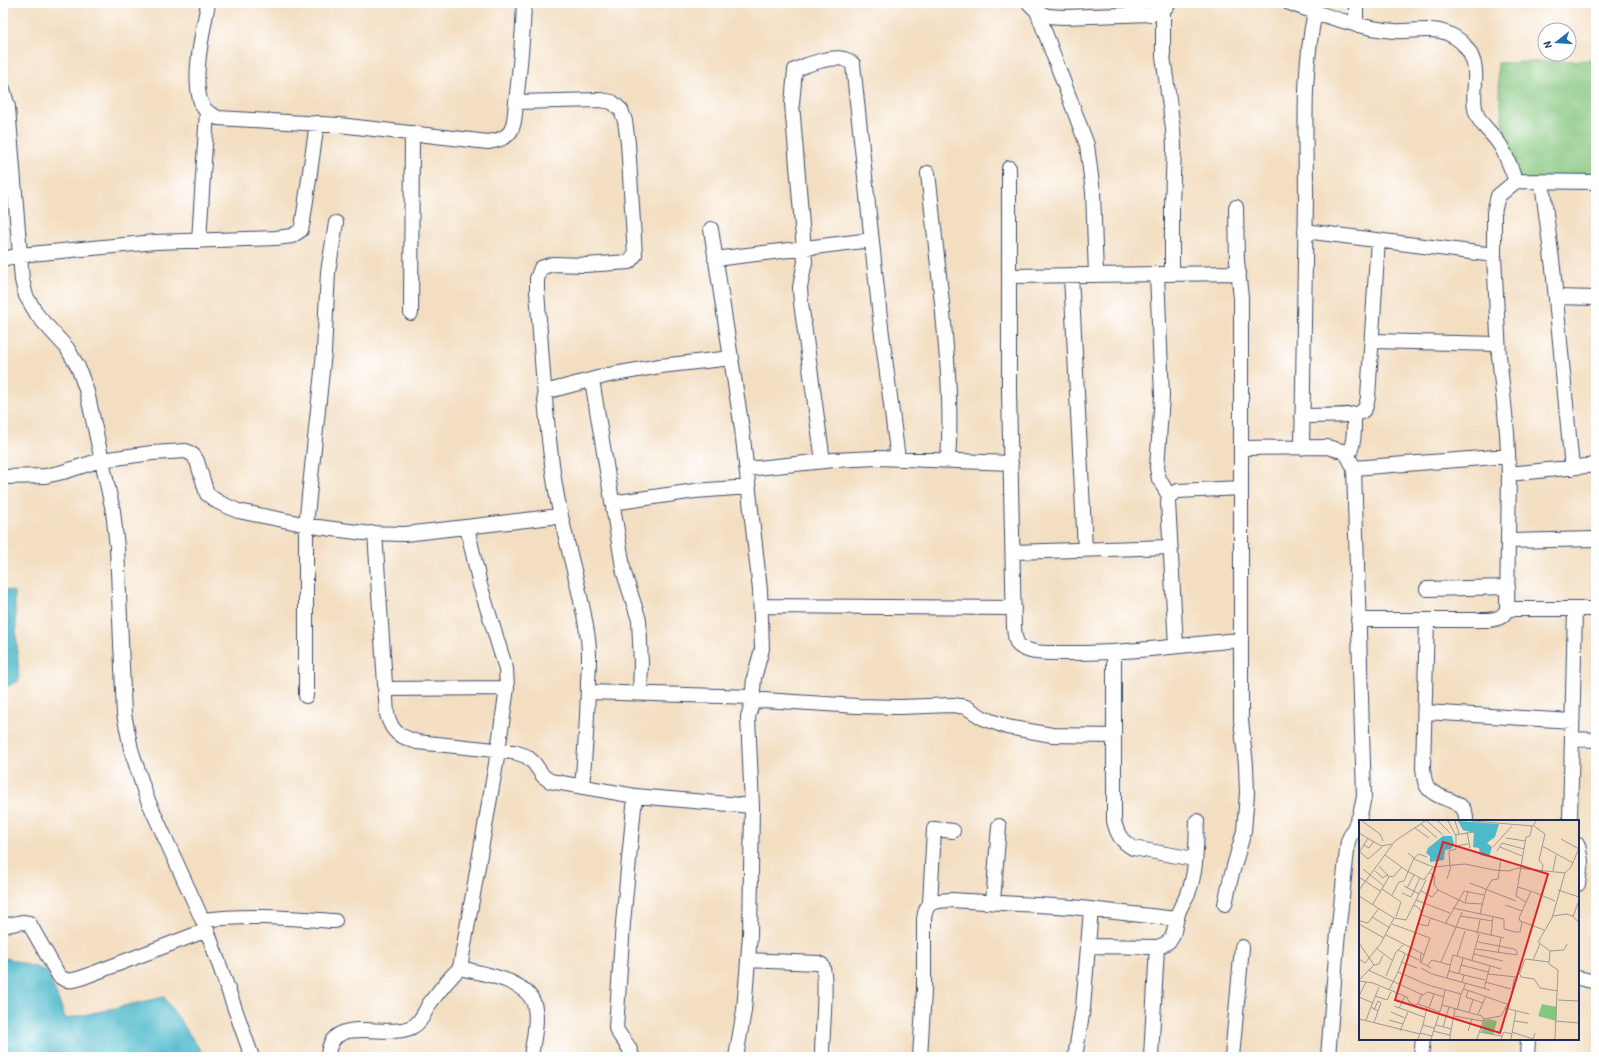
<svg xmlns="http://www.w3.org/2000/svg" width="1599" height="1060" viewBox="0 0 1599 1060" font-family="'Patrick Hand',sans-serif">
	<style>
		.green { fill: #85c67e; stroke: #507a6e }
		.water { fill: #4eb9cb; stroke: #347494 }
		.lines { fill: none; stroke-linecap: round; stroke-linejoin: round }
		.minor-casing { stroke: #3b496d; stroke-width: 16 }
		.minor { stroke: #fff; stroke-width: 14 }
		.inset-road { fill: none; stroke: #9d9899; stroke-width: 1 }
		.view { fill: #d62828; fill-opacity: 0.15; stroke: #d62828; stroke-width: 2 }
		.inset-edge { fill: none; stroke: #1b2f5e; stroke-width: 2 }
	</style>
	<rect width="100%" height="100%" fill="#fff"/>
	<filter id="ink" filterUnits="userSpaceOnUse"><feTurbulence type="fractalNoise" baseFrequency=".025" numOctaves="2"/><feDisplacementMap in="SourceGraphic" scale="8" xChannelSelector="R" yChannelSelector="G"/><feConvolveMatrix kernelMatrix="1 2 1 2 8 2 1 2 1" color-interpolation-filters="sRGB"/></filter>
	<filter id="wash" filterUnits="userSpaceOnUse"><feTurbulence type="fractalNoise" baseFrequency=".012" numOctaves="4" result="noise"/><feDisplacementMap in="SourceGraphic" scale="16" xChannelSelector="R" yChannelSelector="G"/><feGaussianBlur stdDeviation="0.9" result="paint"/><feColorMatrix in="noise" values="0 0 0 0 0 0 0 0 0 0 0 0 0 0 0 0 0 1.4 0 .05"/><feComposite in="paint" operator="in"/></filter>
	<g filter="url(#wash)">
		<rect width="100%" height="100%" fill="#f3dec1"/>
		<path class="green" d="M1596,60v117l-82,3 -10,-41 -7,-76z"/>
		<path class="water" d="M3,589l11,3 5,89 -16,7z
			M3,957l44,14 19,48 98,-22 41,60h-202z"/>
	</g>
	<g filter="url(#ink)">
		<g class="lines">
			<defs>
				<path id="minor" d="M208,3c-4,25 -21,89 -1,109 3,2 8,4 11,6l121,7 149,17c8,-1 17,-3 22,-10 5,-7 5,-21 6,-30 4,-33 7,-66 8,-99
					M1029,3l8,8 10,5 16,1 89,-3 11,-5 5,-4
					M1289,3c35,12 68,25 105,28 14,1 32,-3 46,0 9,2 20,8 25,15 18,23 6,40 10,62 2,15 17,24 25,37 7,11 11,24 16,36l80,1
					M1163,9v47l10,73 1,17 -2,60v68
					M1037,11l50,134 6,47 3,83
					M1356,25v-22
					M3,89l5,18 14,173 4,16 12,20 29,32 11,19 9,25 26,119 4,36 7,167 7,35 15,47 61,134 45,127
					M516,102l85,-2 11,2 9,8 4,11 3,22 7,112 -6,7 -44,3 -33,-1 -11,4 -4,11v12c5,65 8,130 18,194 8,52 26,101 33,154 2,14 1,28 0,42 0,35 -3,71 -6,106
					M1009,168v223l5,237c1,6 1,16 7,19 11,7 29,6 42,6 60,1 118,-8 177,-13
					M928,173c5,43 9,86 14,130 5,52 10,104 6,157
					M1542,182l11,86 19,200
					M711,229l31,200 18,161 2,59 -8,29 -2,25
					M1305,231l189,24
					M199,241l8,-130
					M3,259l17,-4 135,-13 121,-4 16,-2 9,-6 2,-9 14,-98
					M715,259l156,-19
					M1157,274l5,122 -5,72 2,11 10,17
					M1071,275l14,274
					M1009,276l230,-3
					M1556,297l40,1
					M411,313l1,-180
					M1372,341l126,3
					M592,380l32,193 15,47 2,44 -1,30
					M545,392l64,-17 51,-9 72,-8
					M1302,416c12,-1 49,1 57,-3 7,-2 8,-10 9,-16l10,-157
					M1241,448l86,-1 15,4 6,5 6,12 10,329 -4,18 -12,26 -11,102 -9,114
					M1302,448c1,-84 3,-168 4,-252 0,-61 -4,-123 9,-184
					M1348,456c7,-13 6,-27 6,-42
					M823,461l-22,-158 -1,-16 5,-25 -13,-158 3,-34c12,-6 36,-14 49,-11 3,1 6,3 9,5l28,263 17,132
					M1354,468l154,-12
					M747,469l87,-9 43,-2 134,5
					M1509,474l87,-9
					M3,477l42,-1 18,-4 38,-12 51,-7 34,-2 7,4 4,6 10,33 11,8 20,9 80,16 46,6 41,1 155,-18
					M612,503l83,-12 54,-4
					M375,533l12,181c5,19 12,22 30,28l97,10 12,4 8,7 9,13 7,5 85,15 117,10
					M1508,541l88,-2
					M1013,552l157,-5
					M1427,589l81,-2
					M761,606l253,2
					M1507,609h89
					M1358,620h130c9,-1 15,-2 19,-11l2,-135 -2,-41 -8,-78 -5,-100v-43l4,-16 18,-15
					M1427,620l-4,148c1,7 1,16 6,21 11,13 39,9 37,32
					M1176,646l-8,-144 1,-6 9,-5 63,-3
					M1114,652v169c3,13 7,20 19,27l61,11
					M385,689l122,-1
					M588,692l164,5
					M306,696v-171l18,-173 4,-80 8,-49
					M1425,712l147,9
					M1572,739l24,1
					M1570,821l5,-212
					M1578,845l3,16 -3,23
					M993,902l6,-76
					M930,903l4,-74 19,2
					M1225,904l6,-27 13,-46 3,-38 -1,-28 -5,-45v-422l-4,-37 -1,-54
					M203,920c46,-6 86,-2 132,1
					M3,926l19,-4 7,1 30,53c8,6 12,5 22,2l126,-48
					M1088,946l69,1c21,-6 15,-16 21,-33 2,-8 8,-15 11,-23 8,-22 7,-47 8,-70
					M748,960l70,3 4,2c6,10 0,72 0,87
					M460,968l36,-204 11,-76 -1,-19 -26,-84 -13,-58
					M1578,978l18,4
					M328,1057c1,-45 58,-17 84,-30 10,-5 12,-15 18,-24 9,-12 19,-25 30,-35 23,6 71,12 75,40 3,14 -2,34 -4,49
					M632,1057c-1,-12 -12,-18 -16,-29l7,-105 12,-127
					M736,1057l8,-46 6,-76 2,-129 -4,-89 4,-14 11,-3 94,6 43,1 53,-2 13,2 17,11 24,9 45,8 62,1
					M920,1057l4,-66v-72c2,-19 11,-18 27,-19l121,7 104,12
					M1075,1057l8,-49 8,-99
					M1151,1057l6,-110
					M1232,1057l10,-110
					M1421,1057l2,-18
					M1527,1057l1,-18"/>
			</defs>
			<use href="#minor" class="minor-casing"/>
			<use href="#minor" class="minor"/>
		</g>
	</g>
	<g transform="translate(1359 820)">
		<rect width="220" height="220" fill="#f3dec1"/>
		<path d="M183,184l15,3 -1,14 -18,-5zM130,199l8,2 -4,14 -12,-3 3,-12z" fill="#85c67e"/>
		<path d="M99,1l41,3 -4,13 -8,6 5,4 -3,10 -9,-2 -1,-7 -6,-1 1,-14 -11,-3zM84,16h9l2,8 -3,5 -6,1 -1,10 -14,2v-6l-4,-3 2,-5z" fill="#4eb9cb"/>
		<path class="inset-road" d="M3,1l18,13 3,7M68,1l16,14M79,1l12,12M89,1l8,15v13l-7,2 1,15M96,1l4,13M62,4l16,14M175,6l11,8 -6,26 4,5 -1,6M56,8l14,10M108,12l3,16M0,13l22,13 11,-2M96,15l19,-3 -1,-11 60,5 3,-5M147,18l19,3M202,19l18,10M5,25l5,3 5,-7M97,26l12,-2M183,26l31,17M134,27l19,-21M141,27l22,9M0,31l9,8 14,-12M1,31l8,-13M138,31l5,-8 22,6M26,35l22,16 17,9 9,-13 32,-3 29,6 15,1 9,-3 47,5 6,-6 8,-19M55,38l5,-4 8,3M55,39l19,8M4,49l21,17M16,51l8,7 5,-4M194,51l3,-16M30,56l4,1 8,-9M0,57l21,14M88,59l4,-13M111,63l46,18M45,66l15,8M159,67l12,4M48,68l7,-13M23,69l19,13 -5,15M0,70l36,-49 30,-20M79,70l27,13 17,1M199,70l21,7M62,71l11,6 6,-7 -4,-6 1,-8 -5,-3M43,73l9,4 9,-19M33,75l7,-13 5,-1 10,-23 -6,-5M0,76l35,22M57,80l34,13M220,80l-6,17 6,5M167,82l-10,-6 10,-59 4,-1 2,-10M106,83l3,-12M14,84l16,-27 -10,-11M55,85l6,4 2,6 34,12 -15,35M146,85l17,6M94,88l51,11v10l11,3h5l2,-10M121,94l6,-24 6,-10 6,-1 3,-20M101,96l33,5M194,96l13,-2 7,2M13,97l18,11M1,101l8,2 11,-15M0,104l25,14M33,104l38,14 -9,25M60,104l9,2 2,-7M86,104l19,-33 20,4M97,107l48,11M97,107l6,-15M185,110l-24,-9 -1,-3 12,-27 24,10M118,114l3,-14M27,115l39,20M132,116l2,-20M0,123l15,22 -15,15M17,128l16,12M117,129l41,6v-4l-3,-2 -36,-7M39,130l21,10M191,131l14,-1 3,-6M62,133l-1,9 11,6M139,133l3,-16M115,134l29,7M98,136l8,-25M0,139l6,4 16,-20 13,-25 12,2 20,-40M113,140l7,-26M174,140l7,-16M42,142l16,6M15,145l5,-1 4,-9M102,145l27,7M68,146l5,-6 18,5M62,148l11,6 58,16M9,150l55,25 5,-3 16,5M90,151l15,4 -2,7M39,152l7,-18M100,153l4,-15M129,154l28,3M161,154l1,3 13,2 6,9 18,3M105,155l21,5M27,156l10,-24 7,-7M88,158l6,-23 48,14M0,161l14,2 34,14 2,5 6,3 3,-1 4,-10M126,162l26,7M105,169l43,15M125,169l6,-23M30,170l9,-18 30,13 33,9 5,-11M86,170l-3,15 40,11 2,3M109,171l-2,6 17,6M0,176l7,-14M16,176l12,4 4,-8M0,177l14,6M199,180l21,1M59,184l22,8M35,186l30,11M40,188l6,-12M70,188l5,-14M146,188l24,6M15,190l4,-9 3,2 -3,8M98,190l4,-16M32,192l14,6M110,192l4,-12M119,194l8,-18M95,196l29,5M0,199l61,15M7,200l5,-13M30,200l14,4M156,201l13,2M196,201l24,2M15,203l4,-12 -7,-4 8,-20M64,205l4,-18M77,205l16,4M84,207l6,-20M41,211l8,-19M74,211l17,4v4M109,211l4,-12M121,212l22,4M153,212l21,7 2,-6M61,213l12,3M91,216l5,-27M59,219l5,-14 11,3M72,219l11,-34M118,219l7,-20 17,-3 10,-18 3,-19 6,-6 5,-14 24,3M142,219l3,-7 8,2M152,219l5,-28M196,219l3,-69 -9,-6 1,-13 -12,-9 14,-24 13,-45"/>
		<path class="view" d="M84,22l105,32 -48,159 -105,-33z"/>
		<rect width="220" height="220" class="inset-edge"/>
	</g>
	<rect width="1599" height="1060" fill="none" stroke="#fff" stroke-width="16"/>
	<g transform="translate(1557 42) rotate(253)"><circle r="19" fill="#ffffff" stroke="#a4acbf"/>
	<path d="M0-3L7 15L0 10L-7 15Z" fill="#1f6fb2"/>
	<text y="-6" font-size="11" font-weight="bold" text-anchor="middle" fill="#1b2f5e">N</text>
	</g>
</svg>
